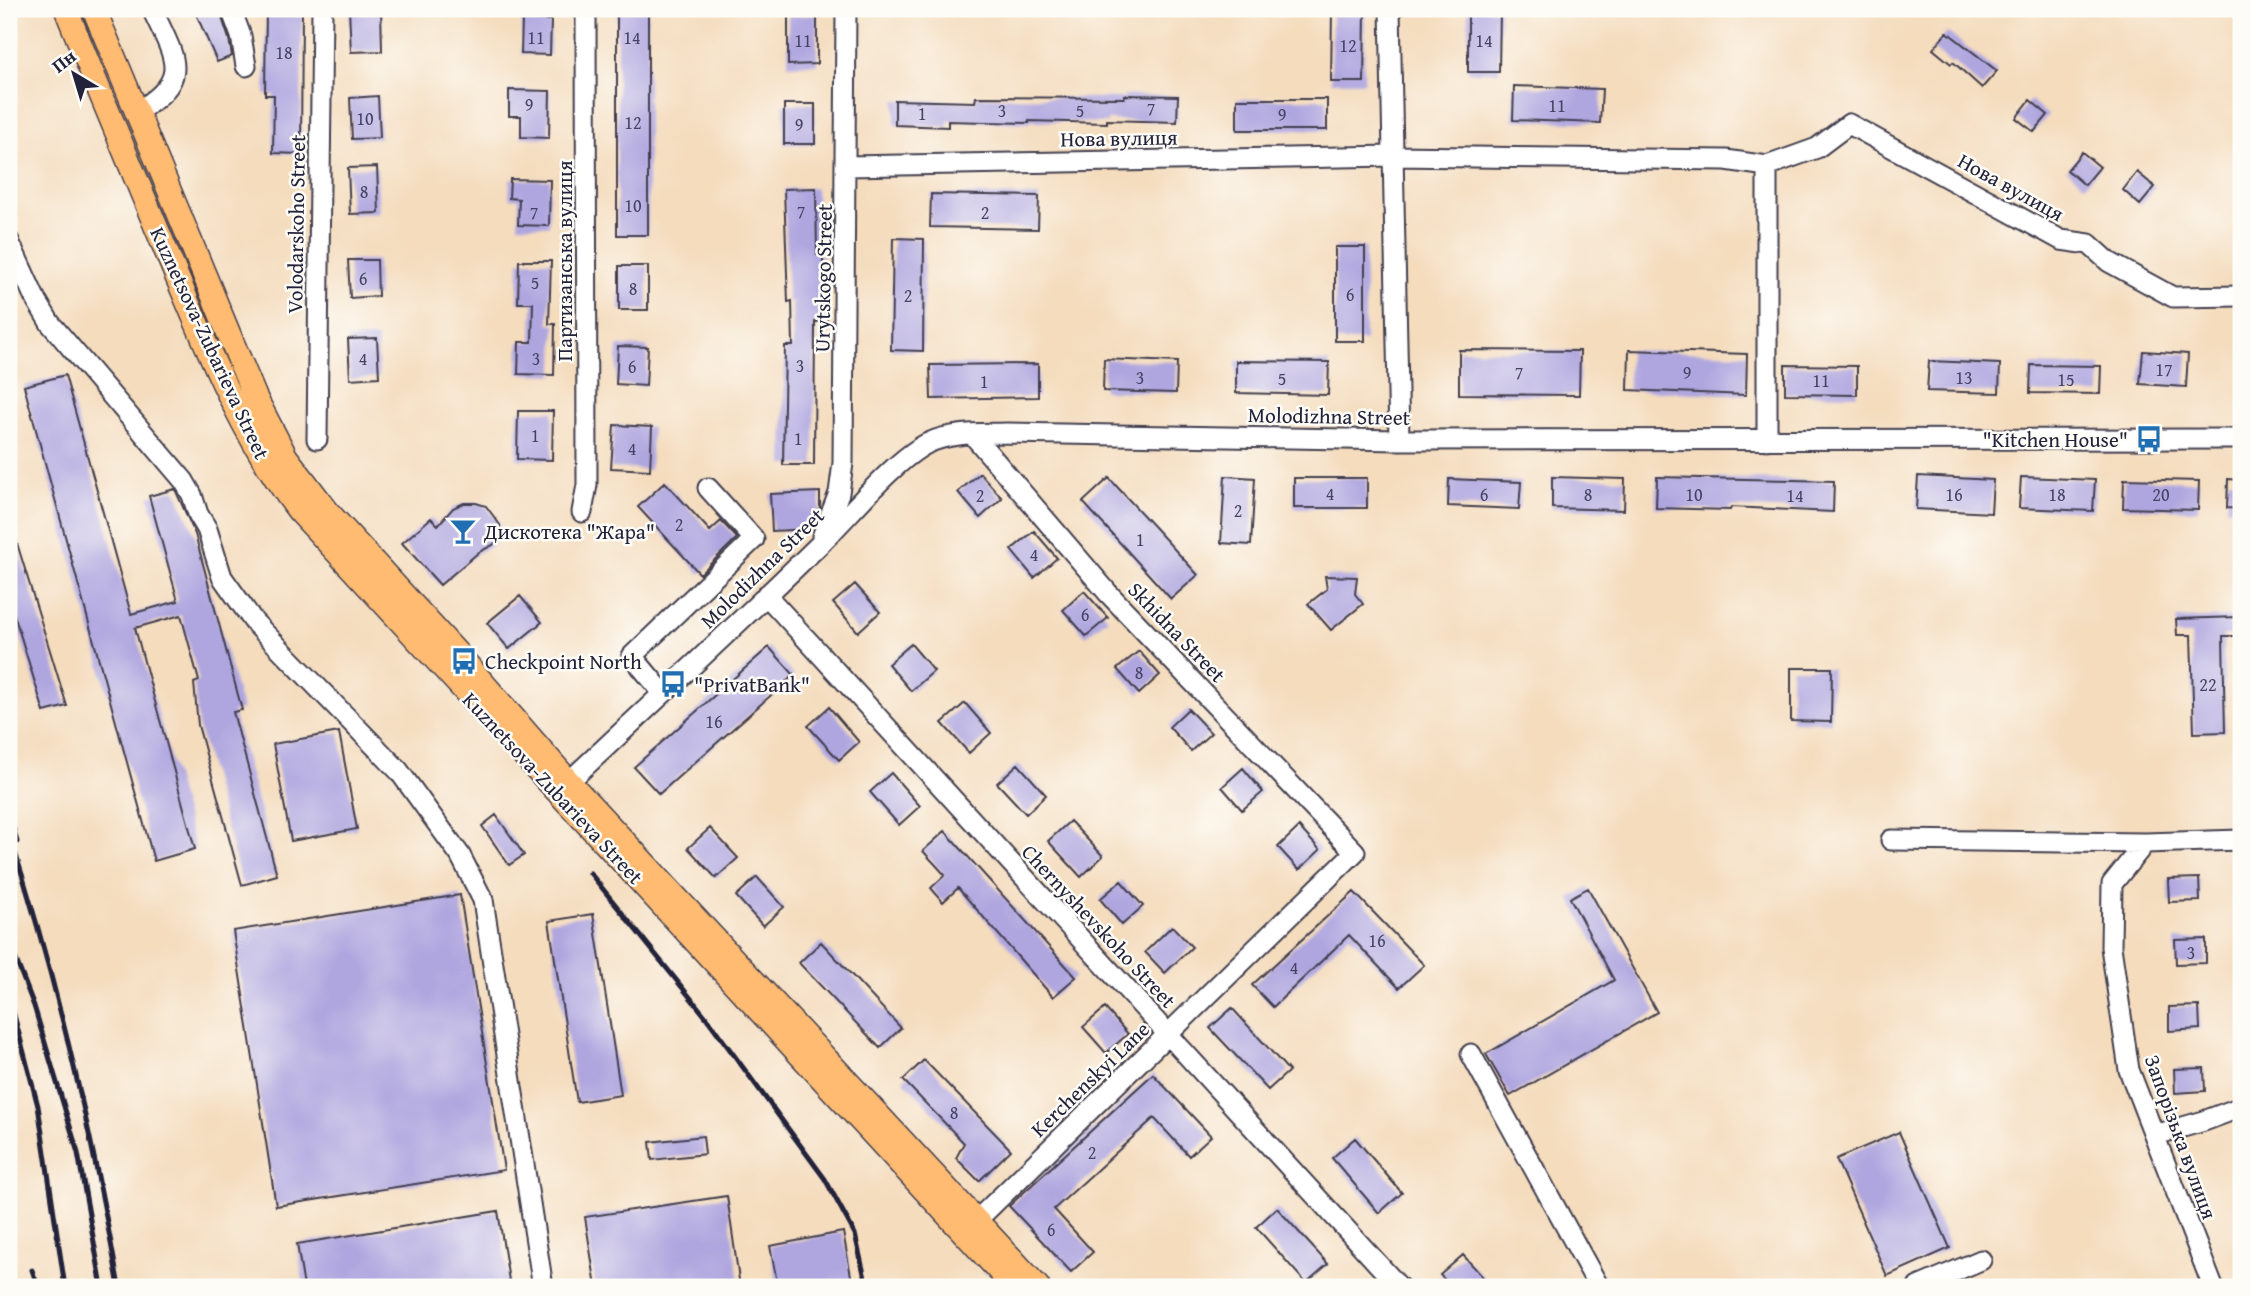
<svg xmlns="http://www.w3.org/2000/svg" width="2250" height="1296" viewBox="0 0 2250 1296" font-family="'Gentium Book Plus',serif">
	<rect width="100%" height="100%" fill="#fdfcf7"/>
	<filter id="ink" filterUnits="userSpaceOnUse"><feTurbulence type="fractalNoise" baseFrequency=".0143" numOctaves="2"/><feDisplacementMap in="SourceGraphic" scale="14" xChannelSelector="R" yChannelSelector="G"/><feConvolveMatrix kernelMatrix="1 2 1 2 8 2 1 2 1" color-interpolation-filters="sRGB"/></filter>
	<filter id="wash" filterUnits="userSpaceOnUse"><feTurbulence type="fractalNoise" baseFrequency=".00686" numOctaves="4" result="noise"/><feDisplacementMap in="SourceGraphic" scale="28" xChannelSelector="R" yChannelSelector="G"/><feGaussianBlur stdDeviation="1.57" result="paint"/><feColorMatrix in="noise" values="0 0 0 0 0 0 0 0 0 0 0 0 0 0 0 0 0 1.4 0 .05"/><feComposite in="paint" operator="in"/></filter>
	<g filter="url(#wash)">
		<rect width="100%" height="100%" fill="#f4dcbd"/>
		<g id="blocks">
			<!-- building -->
			<path fill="#afa6df" d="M194,9H219L229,39L232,56L217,62Z
				M266,9H302L301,154L273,153L274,95H265Z
				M349,9H381L382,51L351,52Z
				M617,9H648V235H617Z
				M1332,9H1365L1364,82H1331Z
				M1468,9H1500L1499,72H1468Z
				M817,15V64L788,65V16Z
				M522,19L551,20L550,55L521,54Z
				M1947,32L1997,71L1982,88L1953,62L1951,64L1933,49Z
				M1514,86L1602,89L1600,123L1513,120Z
				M509,90L550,91L549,138L521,137V116H509Z
				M1124,95L1178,96L1177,122L1107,120V123L1029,121V123L948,121V127L895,125V100L975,102L976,97L1124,98Z
				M378,96L380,138L352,139L350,98Z
				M1237,99H1327V130H1237Z
				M2030,100L2048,115L2034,132L2016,118Z
				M784,104H815V144H784Z
				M2082,152L2100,167L2085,185L2067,170Z
				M377,167L379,213L350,214L348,168Z
				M2137,172L2155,187L2140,205L2123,190Z
				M510,179L550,180L549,226L518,225L519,199L509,198Z
				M816,188L817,255H823V290H827V322H815L814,465H783L785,346H793L792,301L788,302L784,189Z
				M931,194L1039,196L1038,229L930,227Z
				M893,238L924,239L923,351L891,350Z
				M1335,247H1365V341H1335Z
				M348,260H377L378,296L350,298Z
				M519,261H551L549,324H555L554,375L518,374L519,342H532L533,303H518Z
				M619,266H648V310H619Z
				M377,338L379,377L350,379L348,339Z
				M618,346L648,347L646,386L616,384Z
				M1459,350L1580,351L1579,395L1459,394Z
				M1629,350L1747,354L1746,395L1628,390Z
				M2143,351L2188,354L2186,387L2140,384Z
				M1104,359L1177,362L1176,393L1103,391Z
				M1236,361L1329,362L1328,395L1236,393Z
				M1929,361L2000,364L1999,393L1927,391Z
				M1038,364V397L931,399L930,365Z
				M1785,365L1857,366V395L1785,394Z
				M2031,365L2101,366L2100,394L2030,393Z
				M65,375L131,614L178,601L149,496L175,489L195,534L242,710L233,712L277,875L242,885L198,725L194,683L199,681L181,615L135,628L195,849L154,861L24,386Z
				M518,411H553L552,460L517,459Z
				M614,425L652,427L650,470L611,468Z
				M980,473L1002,498L980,518L958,492Z
				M1225,476L1255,478L1251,545L1221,543Z
				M1918,476L1993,480L1991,513L1916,509Z
				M1552,477L1625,479L1624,510L1552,508Z
				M1657,477L1834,481L1833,512L1731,507L1730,510L1656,508Z
				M2021,477L2095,480L2093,511L2019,508Z
				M1109,478L1198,575L1171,599L1083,502Z
				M1294,478H1367V508H1294Z
				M1449,479L1521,482L1519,509L1448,506Z
				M2124,479L2199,481L2198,510L2123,508Z
				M2228,479L2241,480V509L2227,508Z
				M665,482L710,531L721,521L737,538L700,574L638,507Z
				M820,492V508L812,529L772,531L770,494Z
				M464,503H476L486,506L500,525V537L493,545L479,552L440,585L402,543L431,518L438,525L453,508Z
				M12,527L67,706L44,712L9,598V528Z
				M1034,531L1057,558L1034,578L1011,550Z
				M1325,576L1357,577L1355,594L1363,604L1331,630L1308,604L1327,589Z
				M855,584L880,612L858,632L833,603Z
				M1084,591L1108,618L1086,636L1063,610Z
				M520,596L542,622L509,649L487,623Z
				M2239,617V636H2223L2225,732L2194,733L2191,635H2177L2176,619Z
				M911,644L934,671L911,691L888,664Z
				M769,647L794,675L659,794L634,767Z
				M1139,651L1160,675L1139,694L1117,669Z
				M1791,668H1832L1831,722L1791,721Z
				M965,703L991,733L969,753L942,723Z
				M829,707L859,742L839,760L808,726Z
				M1188,709L1211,733L1191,751L1169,727Z
				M339,732L357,829L291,841L273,744Z
				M1018,764L1046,795L1026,814L997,783Z
				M1243,768L1263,792L1242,810L1222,787Z
				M891,773L920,806L899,825L870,792Z
				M496,815L524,855L509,865L482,826Z
				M1070,821L1103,856L1081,877L1048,841Z
				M1299,827L1320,850L1299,870L1278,847Z
				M710,828L738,858L716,878L688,848Z
				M945,831L1076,977L1053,997L958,888L943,902L931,888L945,875L923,851Z
				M757,877L784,907L763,926L736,896Z
				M2199,878L2200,901L2169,902L2168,879Z
				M1121,881L1143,906L1122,925L1100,899Z
				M1588,888L1657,1012L1510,1096L1486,1054L1614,980L1570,898Z
				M1354,892L1424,965L1399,988L1349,935L1273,1007L1252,985Z
				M460,895L504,1170L276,1206L233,931Z
				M593,914L621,1095L577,1102L549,921Z
				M1172,926L1192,947L1165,973L1145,952Z
				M2206,939V963L2176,964L2175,940Z
				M821,942L901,1028L880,1048L799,963Z
				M2199,1006L2200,1029L2169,1031V1007Z
				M1105,1008L1128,1034L1106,1053L1083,1027Z
				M1232,1008L1289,1071L1268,1090L1210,1028Z
				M924,1060L1011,1150L979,1181L956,1158L964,1143L903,1080Z
				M2204,1068L2205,1091L2175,1093L2174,1069Z
				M1153,1074L1211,1136L1189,1156L1154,1118L1054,1209L1093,1252L1071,1272L1009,1206Z
				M1899,1132L1950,1248L1887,1276L1836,1159Z
				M703,1136L705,1154L652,1160L650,1142Z
				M1355,1138L1402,1193L1379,1213L1332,1158Z
				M727,1196L740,1287H596L585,1217Z
				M1277,1208L1328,1264L1306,1283L1256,1227Z
				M498,1211L510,1287H304L297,1244Z
				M843,1232L853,1287H778L770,1246Z
				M1463,1255L1492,1287H1452L1440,1275Z"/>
		</g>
	</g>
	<g filter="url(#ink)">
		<use href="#blocks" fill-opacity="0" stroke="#423e4e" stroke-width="2"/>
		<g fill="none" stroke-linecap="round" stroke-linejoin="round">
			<defs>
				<path id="minor" d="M231,9L241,36L246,66
					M1390,9L1399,440
					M136,112C193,79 175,59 152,9
					M846,166L1393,156L1726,160L1767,166V440
					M1767,166L1817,148L1849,124L2061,240L2089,244L2109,262L2173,297L2241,296
					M9,241L34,296L50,323L184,481L192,495L198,514L207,529L222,577L254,622L399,771L460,855L483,900L543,1287
					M973,435L1108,593L1355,852L976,1221
					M317,439L322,9
					M582,512L587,485L586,9
					M822,537L839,493L843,463L846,9
					M766,595L1399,1287
					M663,693L632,656L754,539L708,488
					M558,792C645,710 734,628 820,544C850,515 893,461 928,443C951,432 981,434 1006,433L1399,440L2241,439
					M1891,840L2145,843L2241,840
					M2145,843L2112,884L2111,947L2129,1070L2213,1287
					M1471,1054L1599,1287
					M2155,1135L2204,1121L2241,1107
					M1918,1287L1981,1260"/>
				<path id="major" d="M66,9C101,96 138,183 174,270C210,354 243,438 299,511L1014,1287
					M94,9L255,397L286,457L328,512L464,661L569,782L1038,1287"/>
			</defs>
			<!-- minor casing -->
			<use href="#minor" stroke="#423e4e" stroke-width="23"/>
			<!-- major casing -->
			<use href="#major" stroke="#423e4e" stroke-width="26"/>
			<!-- minor -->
			<use href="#minor" stroke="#fff" stroke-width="19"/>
			<!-- major -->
			<use href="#major" stroke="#febb71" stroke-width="23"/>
			<!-- rail -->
			<path stroke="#22223b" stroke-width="5" d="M9,812L17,842
				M9,833C57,981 92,1134 119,1287
				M590,873L706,1017L825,1179L855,1234L867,1287
				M9,942L34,1006L78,1153L102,1287
				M9,996L38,1106L65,1287
				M32,1270L38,1287"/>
		</g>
	</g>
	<!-- icons -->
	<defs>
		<symbol id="bus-bare" viewBox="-9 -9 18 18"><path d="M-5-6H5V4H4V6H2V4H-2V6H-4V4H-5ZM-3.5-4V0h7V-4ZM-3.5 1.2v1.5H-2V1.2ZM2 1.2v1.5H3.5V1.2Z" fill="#1f6fb2" stroke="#fdfcf7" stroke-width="2.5" paint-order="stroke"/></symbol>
		<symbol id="bar-bare" viewBox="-9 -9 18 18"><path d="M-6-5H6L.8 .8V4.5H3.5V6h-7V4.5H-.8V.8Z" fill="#1f6fb2" stroke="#fdfcf7" stroke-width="2.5" paint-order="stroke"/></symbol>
	</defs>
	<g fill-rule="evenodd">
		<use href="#bus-bare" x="2130" y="420" width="38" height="38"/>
		<use href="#bar-bare" x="444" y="512" width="38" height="38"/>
		<use href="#bus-bare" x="445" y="642" width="38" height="38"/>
		<use href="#bus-bare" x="654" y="665" width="38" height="38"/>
	</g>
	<g text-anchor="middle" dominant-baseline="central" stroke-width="5" stroke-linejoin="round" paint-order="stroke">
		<!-- number labels -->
		<g font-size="18" fill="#454364">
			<text x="536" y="37">11</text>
			<text x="632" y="37">14</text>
			<text x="803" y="40">11</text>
			<text x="1484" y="40">14</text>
			<text x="1348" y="45">12</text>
			<text x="284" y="52">18</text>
			<text x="529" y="104">9</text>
			<text x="1557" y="105">11</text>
			<text x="1151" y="108">7</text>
			<text x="1002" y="110">3</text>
			<text x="1080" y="110">5</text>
			<text x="922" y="113">1</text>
			<text x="1282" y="114">9</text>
			<text x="365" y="118">10</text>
			<text x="633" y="122">12</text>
			<text x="799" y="124">9</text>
			<text x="364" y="191">8</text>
			<text x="633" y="205">10</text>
			<text x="801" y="211">7</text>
			<text x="534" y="212">7</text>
			<text x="985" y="212">2</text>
			<text x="363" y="278">6</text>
			<text x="535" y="282">5</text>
			<text x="633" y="288">8</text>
			<text x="1350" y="294">6</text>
			<text x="908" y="295">2</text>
			<text x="363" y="358">4</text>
			<text x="536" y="358">3</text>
			<text x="800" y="365">3</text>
			<text x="632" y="366">6</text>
			<text x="2164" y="369">17</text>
			<text x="1519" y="372">7</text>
			<text x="1687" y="372">9</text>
			<text x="1140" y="377">3</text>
			<text x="1964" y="377">13</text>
			<text x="1282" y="378">5</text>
			<text x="2066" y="379">15</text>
			<text x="1821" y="380">11</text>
			<text x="984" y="381">1</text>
			<text x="535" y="435">1</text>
			<text x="798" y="438">1</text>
			<text x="632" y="448">4</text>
			<text x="1330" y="493">4</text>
			<text x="1484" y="494">6</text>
			<text x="1588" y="494">8</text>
			<text x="1694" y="494">10</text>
			<text x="1954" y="494">16</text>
			<text x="2057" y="494">18</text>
			<text x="2161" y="494">20</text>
			<text x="980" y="495">2</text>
			<text x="1795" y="495">14</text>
			<text x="1238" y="510">2</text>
			<text x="679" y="524">2</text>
			<text x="1140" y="539">1</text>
			<text x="1034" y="554">4</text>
			<text x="1085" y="614">6</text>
			<text x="1139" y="672">8</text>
			<text x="2208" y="684">22</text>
			<text x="714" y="721">16</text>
			<text x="1377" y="940">16</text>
			<text x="2191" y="952">3</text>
			<text x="1294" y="967">4</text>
			<text x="954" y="1112">8</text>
			<text x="1092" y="1152">2</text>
			<text x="1051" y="1229">6</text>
		</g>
		<!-- street labels -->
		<g font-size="21" fill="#22223b" stroke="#fdfcf7">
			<text transform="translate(1119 138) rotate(-1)">Нова вулиця</text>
			<text transform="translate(2011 187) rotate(29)">Нова вулиця</text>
			<text transform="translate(296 224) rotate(-89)">Volodarskoho Street</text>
			<text transform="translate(564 261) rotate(-90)">Партизанська вулиця</text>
			<text transform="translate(823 278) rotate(-89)">Urytskogo Street</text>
			<text transform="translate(210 343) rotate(65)">Kuznetsova-Zubarieva Street</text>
			<text transform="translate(1329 416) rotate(1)">Molodizhna Street</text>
			<text transform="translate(762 568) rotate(-44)">Molodizhna Street</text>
			<text transform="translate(1177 632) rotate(46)">Skhidna Street</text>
			<text transform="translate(553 788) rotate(47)">Kuznetsova-Zubarieva Street</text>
			<text transform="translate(1099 926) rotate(47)">Chernyshevskoho Street</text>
			<text transform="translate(1090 1079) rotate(-44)">Kerchenskyi Lane</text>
			<text transform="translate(2181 1137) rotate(70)">Запорізька вулиця</text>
		</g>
		<!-- poi labels -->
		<g font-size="21" fill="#22223b" stroke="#fdfcf7" text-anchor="start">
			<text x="2128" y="439" text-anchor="end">"Kitchen House"</text>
			<text x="484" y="531">Дискотека "Жара"</text>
			<text x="485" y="661">Checkpoint North</text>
			<text x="694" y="684">"PrivatBank"</text>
		</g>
	</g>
	<!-- margin -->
	<rect width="2250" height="1296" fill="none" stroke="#fdfcf7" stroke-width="35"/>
	<!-- north arrow -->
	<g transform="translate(74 74) rotate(322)" stroke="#fdfcf7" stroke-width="5" paint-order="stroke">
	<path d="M0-5L12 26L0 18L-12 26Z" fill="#22223b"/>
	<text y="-10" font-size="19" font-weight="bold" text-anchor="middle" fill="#22223b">Пн</text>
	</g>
</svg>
